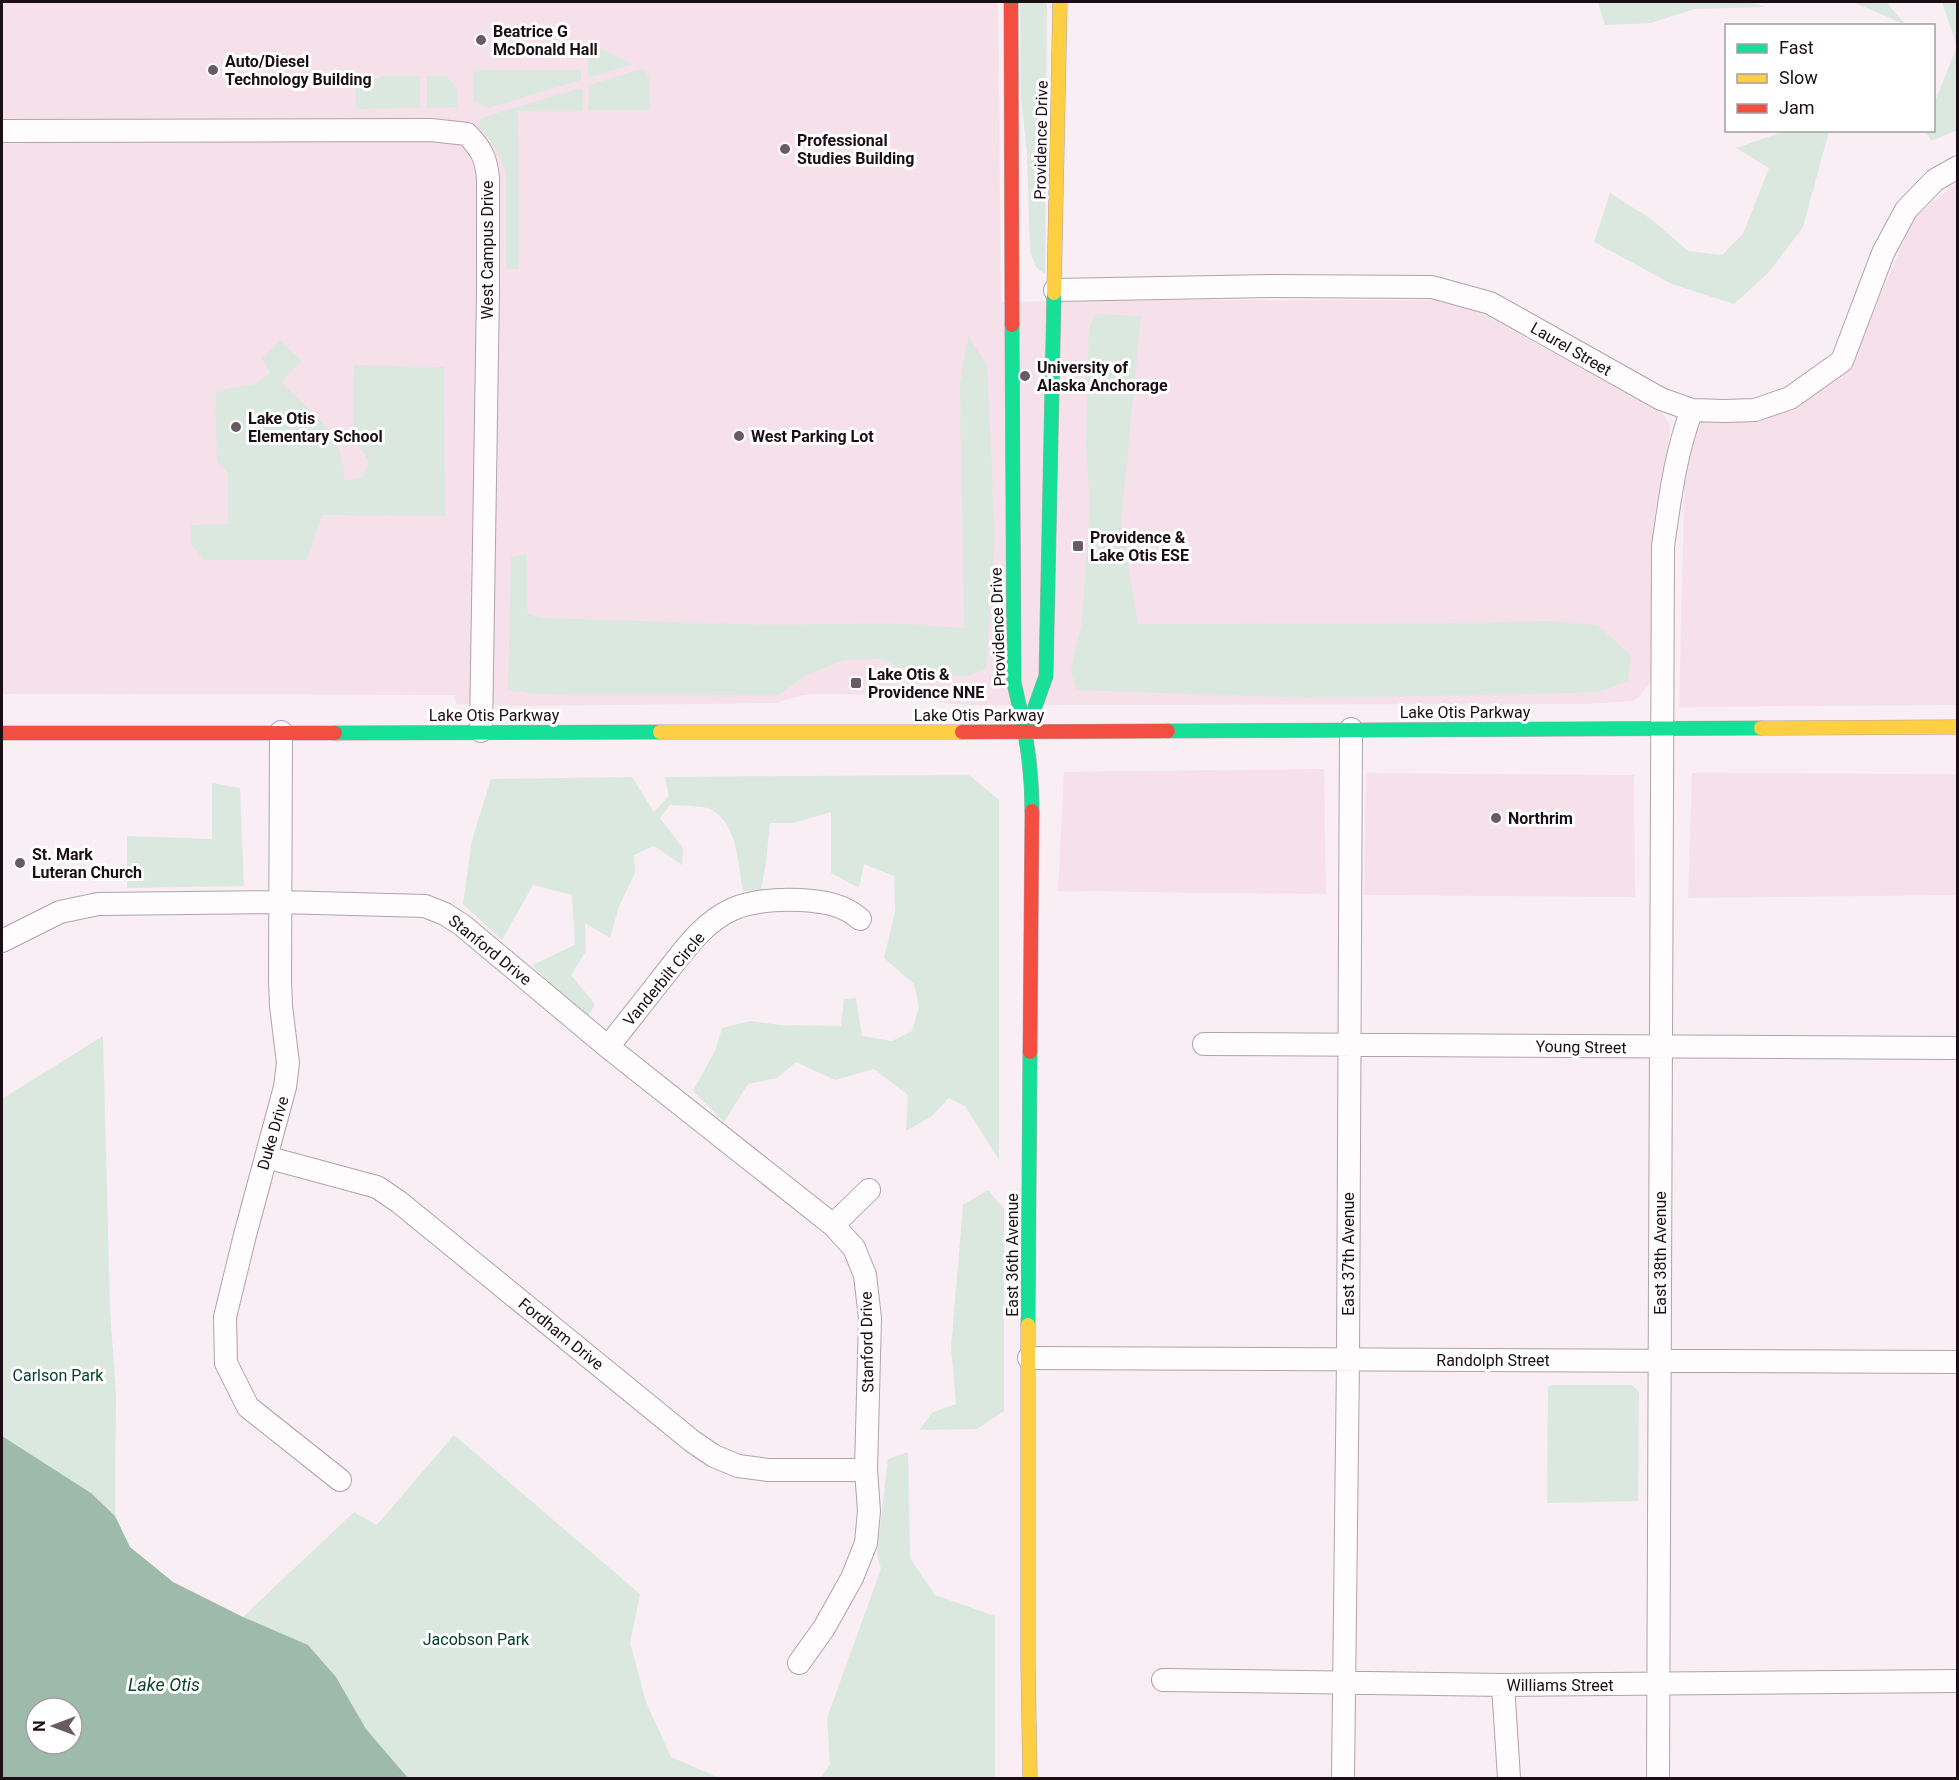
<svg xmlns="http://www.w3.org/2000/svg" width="1959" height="1780" viewBox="0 0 1959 1780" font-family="Roboto,sans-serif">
	<rect width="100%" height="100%" fill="#f8eef3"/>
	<!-- built -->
	<path fill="#f6e1ea" d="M2,2H998L1001,302L1177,300H1439L1472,308L1663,414L1670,425V432L1655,513L1653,536L1655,653L1650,682L1638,698L1631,701L1589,704L962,705L891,695L823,694L804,695L775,703L524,706L456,704L455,695L2,694Z
		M1957,182V705L1679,707L1685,459L1702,420L1773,414L1864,333L1914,218Z
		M1324,769L1326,894L1058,891L1064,772Z
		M1366,773L1634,775L1635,897L1364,895Z
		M1692,773L1957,774V895L1688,898Z"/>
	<!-- green -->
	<path fill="#dae8e0" d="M1020,2H1047L1045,274L1036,267L1030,251L1027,153L1021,98Z
		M1598,2H1751L1765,7L1694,9L1651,23L1605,25Z
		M1853,2H1886L1906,25Z
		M1942,2H1957V130L1931,141L1925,131L1934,130V104L1957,46Z
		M588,46H596L632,64L591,77L588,75Z
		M641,69L645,70L649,77L650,110H588L589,85Z
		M473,70H581V80L488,108L473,100Z
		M382,76H420V108L355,109L356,84C364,78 373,82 382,76Z
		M427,76H446L457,88V107L427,108Z
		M580,88L583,90V110L518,111L519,269H506V178C503,157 494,144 479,128L480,120L484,117Z
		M1781,131H1829L1803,227L1769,272L1734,304L1672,284L1594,242L1610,193L1651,219L1688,251L1722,255L1743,234L1769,168L1736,148L1780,133Z
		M1095,314L1141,316L1121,522L1138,624L1444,623L1553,621L1597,625L1631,655L1628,681L1597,692L1573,693L1307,698L1076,690L1071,669L1082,621L1090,501L1086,447L1089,329Z
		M968,335L987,365L995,540L986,669L968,676H919L881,659L845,660L808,674L779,695L535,694L508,690L511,557L527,554V614L544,618L772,625L887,623L964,628L960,382Z
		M280,341L302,361L281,382C302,403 330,424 340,452C343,461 343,472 345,481L363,477L369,461L353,438L354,365L444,367L445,516L322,515L307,560H205L191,545V525L228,524V473L217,461L215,391L255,384L270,373L262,359Z
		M969,775L999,800V1160L965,1106L949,1098L932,1116L906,1131L908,1095L874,1069L835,1080L796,1062L777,1078L748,1084L724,1122L693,1091L716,1049L722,1028L750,1021L780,1025L841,1026L844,999L856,998L862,1036L892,1041L912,1031L919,1007L914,984L884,958L895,912L894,876L864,864L859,888L831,873V812L793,823H770L766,863L761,890L743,891C738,865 738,825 712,810C705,805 680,806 670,805L660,818L683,848L682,865L654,846L634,855L635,873L619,906L610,938L585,923L586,951L571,975L595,1004L587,1019L532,965L575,945L572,895L533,885L502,940L463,904L472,840L491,779L632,777L654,812L669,796L665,777Z
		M212,783L240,788L244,886L127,888V836L212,839Z
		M103,1036L110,1310L116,1394L115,1516L91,1493L2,1436V1099Z
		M988,1190L1004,1209V1411L977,1429L919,1430L933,1412L956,1404L951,1348L963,1205Z
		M1552,1385H1632L1639,1392L1638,1501L1547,1503L1548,1387Z
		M454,1435L640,1594L630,1643L646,1702L671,1757L720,1778H408L366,1729L336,1677L243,1617L354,1512L377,1525Z
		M908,1452L910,1558L935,1595L995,1616V1778H820L830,1765L827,1718L881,1569L877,1554L888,1459Z"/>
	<!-- water -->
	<path fill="#9ebaab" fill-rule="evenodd" d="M2,1436L91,1493L115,1516L130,1547L173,1582L243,1617L308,1645L336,1677L366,1729L408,1778H2ZM36,1708H72V1744H36Z"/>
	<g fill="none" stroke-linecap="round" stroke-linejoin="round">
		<defs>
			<path id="street" d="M2,131L431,130L467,134C481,149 486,157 488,178V291L481,731
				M1055,290L1270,286L1432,287L1490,303L1661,399L1692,410L1725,411L1755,410L1790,398L1842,361L1883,253L1906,210L1935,180L1958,167
				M281,732L280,981L281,1006L288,1063L285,1087L245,1235L225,1317L226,1363L248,1407L340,1480
				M2,941L60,912L98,904L281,902L425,906L445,914L462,925L608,1047L833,1225L854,1248L865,1275L870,1318L866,1470L869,1511L866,1543L852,1578L824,1628L799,1663
				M1204,1044L1958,1048
				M608,1047C625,1025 642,1004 659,982C680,956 701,923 733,909C754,900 778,899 800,900C822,901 843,904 860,919
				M266,1157L377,1187L399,1202L692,1441L714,1456L738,1466L768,1470H866
				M833,1225L869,1190
				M1029,1358L1958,1362
				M1163,1680L1503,1685L1958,1681
				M1503,1685L1509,1778
				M1343,1778L1348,1360L1351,729
				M1658,1778L1663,546C1670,499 1675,454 1692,410"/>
			<path id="fast" d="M1012,325L1014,683C1025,729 1032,764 1032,811
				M1168,731L1761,728
				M1026,732L1046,676L1054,293
				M335,733L660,732
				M1028,1325L1030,1052"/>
			<path id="slow" d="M1054,293L1060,2
				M1761,728L1958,727
				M660,732H962
				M1028,1325V1664L1030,1778"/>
			<path id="jam" d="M1011,2L1012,325
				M962,732L1168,731
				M2,733H335
				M1030,1052L1032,811"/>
		</defs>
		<!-- street casing -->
		<use href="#street" stroke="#afa4a9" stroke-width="24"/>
		<!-- fast casing -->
		<use href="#fast" stroke="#afa4a9" stroke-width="15"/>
		<!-- slow casing -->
		<use href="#slow" stroke="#afa4a9" stroke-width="15"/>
		<!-- jam casing -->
		<use href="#jam" stroke="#afa4a9" stroke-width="15"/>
		<!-- street -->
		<use href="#street" stroke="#fefcfd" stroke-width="22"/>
		<!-- fast -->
		<use href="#fast" stroke="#16e098" stroke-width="14"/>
		<!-- slow -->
		<use href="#slow" stroke="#ffcf43" stroke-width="14"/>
		<!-- jam -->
		<use href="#jam" stroke="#f24e42" stroke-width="14"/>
	</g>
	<!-- markers -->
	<g fill="#685c62" stroke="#fff" stroke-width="2">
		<circle cx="481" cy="40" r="6"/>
		<circle cx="213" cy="70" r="6"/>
		<circle cx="785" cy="149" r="6"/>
		<circle cx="1025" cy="376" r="6"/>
		<circle cx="236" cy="427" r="6"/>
		<circle cx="739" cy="436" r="6"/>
		<rect x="1072" y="540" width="12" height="12" rx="3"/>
		<rect x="850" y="677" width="12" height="12" rx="3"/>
		<circle cx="1496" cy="818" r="6"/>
		<circle cx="20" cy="863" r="6"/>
	</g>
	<g text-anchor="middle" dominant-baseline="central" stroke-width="6" stroke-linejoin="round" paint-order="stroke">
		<!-- poi labels -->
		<g font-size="16" font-weight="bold" fill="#1b0e14" stroke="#fff" text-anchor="start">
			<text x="493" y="31">Beatrice G<tspan x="493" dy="18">McDonald Hall</tspan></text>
			<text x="225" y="61">Auto/Diesel<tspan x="225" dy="18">Technology Building</tspan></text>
			<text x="797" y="140">Professional<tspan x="797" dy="18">Studies Building</tspan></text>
			<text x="1037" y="367">University of<tspan x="1037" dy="18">Alaska Anchorage</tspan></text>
			<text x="248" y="418">Lake Otis<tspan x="248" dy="18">Elementary School</tspan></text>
			<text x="751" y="436">West Parking Lot</text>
			<text x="1090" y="537">Providence &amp;<tspan x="1090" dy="18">Lake Otis ESE</tspan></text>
			<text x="868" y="674">Lake Otis &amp;<tspan x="868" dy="18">Providence NNE</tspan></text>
			<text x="1508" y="818">Northrim</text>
			<text x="32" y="854">St. Mark<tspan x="32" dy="18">Luteran Church</tspan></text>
		</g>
		<!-- street labels -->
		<g font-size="16" fill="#1b0e14" stroke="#fff">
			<text transform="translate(1041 140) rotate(-89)">Providence Drive</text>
			<text transform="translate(487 250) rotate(-90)">West Campus Drive</text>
			<text transform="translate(1571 349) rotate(30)">Laurel Street</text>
			<text transform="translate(998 627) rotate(-92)">Providence Drive</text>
			<text x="1465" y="712">Lake Otis Parkway</text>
			<text x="494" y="715">Lake Otis Parkway</text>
			<text x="979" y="715">Lake Otis Parkway</text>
			<text transform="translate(490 950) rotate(39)">Stanford Drive</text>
			<text transform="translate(664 979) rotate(-50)">Vanderbilt Circle</text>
			<text transform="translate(1581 1047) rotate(1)">Young Street</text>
			<text transform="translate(273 1133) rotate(-74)">Duke Drive</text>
			<text transform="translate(1660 1253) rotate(-90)">East 38th Avenue</text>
			<text transform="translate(1348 1254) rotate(-90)">East 37th Avenue</text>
			<text transform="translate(1012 1255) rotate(-90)">East 36th Avenue</text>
			<text transform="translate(561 1334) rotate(39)">Fordham Drive</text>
			<text transform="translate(867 1342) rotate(-91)">Stanford Drive</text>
			<text x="1493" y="1360">Randolph Street</text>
			<text x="1560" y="1685">Williams Street</text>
		</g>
		<!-- park labels -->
		<g font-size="16" fill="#04412a" stroke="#fff">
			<text x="58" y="1375">Carlson Park</text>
			<text x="476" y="1639">Jacobson Park</text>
		</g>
		<!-- water labels -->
		<g font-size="18" font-style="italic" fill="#0d472f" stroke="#fff">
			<text x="164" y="1684">Lake Otis</text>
		</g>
	</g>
	<!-- border -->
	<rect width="1959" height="1780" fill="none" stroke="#1b0e14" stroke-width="6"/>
	<!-- legend -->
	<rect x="1725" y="24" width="210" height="108" fill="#ffffff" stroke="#a49fa1" stroke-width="1.5"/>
	<rect x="1737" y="44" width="30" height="9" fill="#16e098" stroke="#a49fa1" stroke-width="1.5"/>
	<text x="1779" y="54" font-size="18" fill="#1b0e14">Fast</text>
	<rect x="1737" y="74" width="30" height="9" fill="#ffcf43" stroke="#a49fa1" stroke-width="1.5"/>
	<text x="1779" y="84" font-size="18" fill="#1b0e14">Slow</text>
	<rect x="1737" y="104" width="30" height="9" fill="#f24e42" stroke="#a49fa1" stroke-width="1.5"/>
	<text x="1779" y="114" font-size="18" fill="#1b0e14">Jam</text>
	<!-- north arrow -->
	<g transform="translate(54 1726) rotate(270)"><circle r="28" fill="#ffffff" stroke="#a49fa1" stroke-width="1.5"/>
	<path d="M0-4.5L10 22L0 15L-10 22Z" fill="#685c62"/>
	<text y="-9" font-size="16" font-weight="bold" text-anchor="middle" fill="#1b0e14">N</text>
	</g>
</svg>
